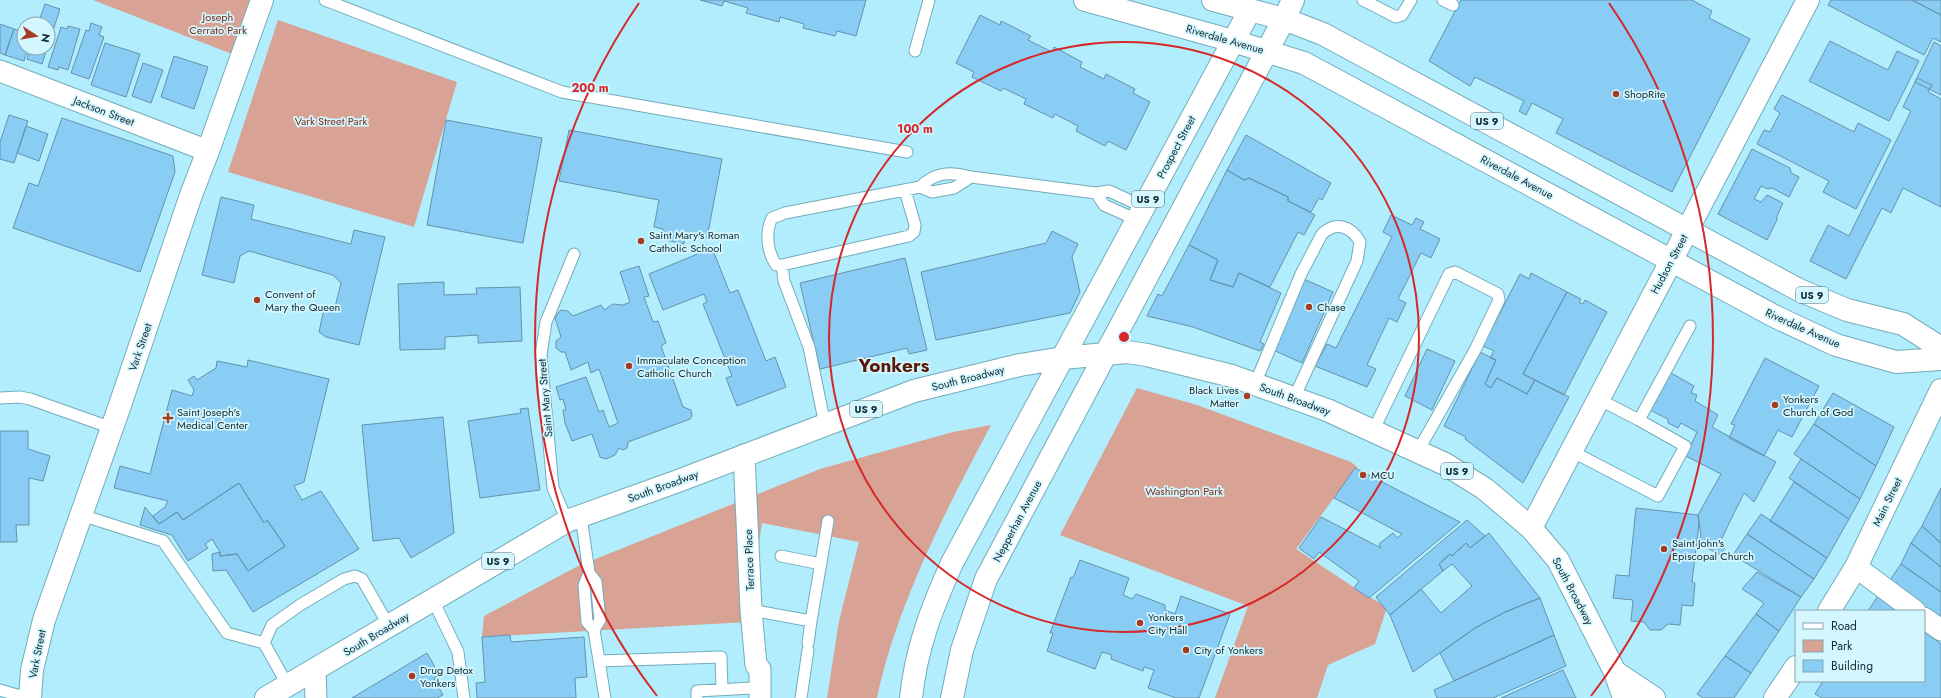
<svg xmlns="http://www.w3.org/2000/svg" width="1941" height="698" viewBox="0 0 1941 698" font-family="Jost,sans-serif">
	<rect width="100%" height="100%" fill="#b1edfc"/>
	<!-- green -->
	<path fill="#d8a395" d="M93,0H251L232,54Z
		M278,20L457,82L414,227L228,172Z
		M1137,388L1197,405L1351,462L1357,467L1296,549L1364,594L1387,607L1375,644L1328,665L1317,698H1215L1248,606L1060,535Z
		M991,425C946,510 897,604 877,698H827L839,621L859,542L762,523L747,622L482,637L484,616L578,566L820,469L953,432Z"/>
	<!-- building -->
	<path fill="#89ccf4" stroke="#6592ad" d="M700,0H866L856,36L837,31L835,36L803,28L804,24L780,17L779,22L746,13L748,8L724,1L722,6Z
		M1461,0H1692L1712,11L1709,18L1750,39L1672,192L1556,133L1563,119L1532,103L1526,115L1519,111L1524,101L1475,77L1470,86L1429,61Z
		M1831,0H1912L1941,15V42L1933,38L1924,55L1828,5Z
		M1912,0H1941V15Z
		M45,4L60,9L48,46V24H38Z
		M980,15L1000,25L1001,21L1031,36L1028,40L1052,52L1054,47L1082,62L1080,67L1104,79L1106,74L1135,89L1133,93L1150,102L1126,150L1108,141L1105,146L1076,131L1078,126L1055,114L1053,118L1024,104L1026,99L1003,88L1001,91L972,77L974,72L956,63Z
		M91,23L102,27L99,35L104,37L89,79L71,73L86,30L89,31Z
		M0,24L14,29L5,55L0,53Z
		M68,26L80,29L68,70L59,67L58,70L48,67L61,27L67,29Z
		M14,29L24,32V48H28L24,61L5,55Z
		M1830,41L1888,70L1897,51L1919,61L1889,121L1809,81Z
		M1934,42L1941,46V95L1915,82Z
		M105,43L140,54L126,97L91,85Z
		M30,48H47L42,64L27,59Z
		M174,56L208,67L194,109L161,97Z
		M143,63L163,70L151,103L132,96Z
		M1917,78L1932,85L1928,92L1941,99V207L1903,188L1891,213L1882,208L1846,279L1810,261L1828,225L1849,236L1911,111L1903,107Z
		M1782,95L1854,132L1858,123L1891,140L1856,209L1823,192L1829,181L1757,144L1764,130L1770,132L1780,113L1774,109Z
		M9,115L28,121L14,163L0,159V142Z
		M62,118L173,156L175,172L140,272L13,228L29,183L38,186Z
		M446,120L542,138L523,243L427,225Z
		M26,126L48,134L39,161L17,153Z
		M569,130L722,159L707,238L685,234L684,244L661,239L663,229L654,227L659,200L559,181Z
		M1246,135L1331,183L1322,200L1319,198L1311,212L1288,201V197L1249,178L1244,180L1227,170Z
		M1752,149L1790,168L1791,173L1799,177L1789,197L1772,188L1768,189L1761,186L1754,199L1761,202L1767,195L1783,203L1777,216V220L1767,240L1718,214Z
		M1227,170L1244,180L1249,178L1288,197V201L1315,215L1304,235L1298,232L1270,287L1239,273L1233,287L1210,280L1218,260L1189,245Z
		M221,197L254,205L251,219L351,244L354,230L385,237L359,345L326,337L319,332L324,309L334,311L341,283L333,275L249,251L240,256L234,283L202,275Z
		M1391,215L1412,225L1416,218L1424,222L1420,229L1440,239L1431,258L1421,253L1398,299L1406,303L1397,322L1389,318L1367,365L1376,369L1367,387L1315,366L1327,344L1336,348L1392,237L1383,232Z
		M1052,231L1078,244L1072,257L1080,292L1070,313L936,340L921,272L1046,243Z
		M1189,245L1218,260L1210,280L1233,287L1239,273L1281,293L1260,342L1264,344L1260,351L1193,327L1147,316L1158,294L1162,296Z
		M712,248L730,293L738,290L766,361L775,357L786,387L737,406L726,378L732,376L703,304L707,302L704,294L663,310L649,274Z
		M905,258L927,350L909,354L907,348L820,369L800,283Z
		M639,266L649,296L644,297L653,322L658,321L666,343L661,346L683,407L691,410L692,416L690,419L628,442L627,448L623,450L619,448L615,455L606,459L600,457L592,434L572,441L565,423L563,410H566L563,399L560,400L556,387L586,377L599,412L603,410L609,427L618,423L599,369L591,373L588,362L571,370L565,352H561L556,348V341L561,337L555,318L558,313L561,310L568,311L573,316L601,305L604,310L613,304L623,305L630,302L620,272Z
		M1531,273L1567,292L1523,374L1535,380L1527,394L1497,378L1491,388L1485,384L1496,360L1490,358L1494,351L1483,346L1520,274L1529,279Z
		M1304,279L1333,292L1302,363L1271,349Z
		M444,282V295L477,294L476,288L520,287L522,341L478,343V335L445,337V349L400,350L398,284Z
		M1567,292L1581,299L1579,302L1583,304L1585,300L1607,312L1564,395L1523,374Z
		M1427,349L1455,361L1432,410L1405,396Z
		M1480,352L1496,360L1485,384L1491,388L1497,378L1527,394L1535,380L1569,397L1523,483L1465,439L1466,437L1444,426Z
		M1765,358L1819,386L1792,437L1778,430L1764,456L1729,438L1735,425L1731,424Z
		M248,360L329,379L304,482L294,486L302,500L321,491L359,549L253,612L226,570L213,571L212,554L220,552V556L237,554L248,571L285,546L267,520L264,523L239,483L183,520L177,512L159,524L153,516L165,507L168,501L114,488L120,466L150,474L172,390L192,396L194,390L188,380L194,376L197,380L216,368L217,361L247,367Z
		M1671,373L1694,386L1691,393L1697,395L1695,401L1718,415L1712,427L1776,462L1754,502L1744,493L1719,544L1725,547L1721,555L1701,545L1703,542L1699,540L1701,536L1698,515L1721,474L1686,456L1697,432L1681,423L1678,428L1668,423V419L1650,410Z
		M1833,393L1894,427L1876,466L1814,424Z
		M528,408L540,490L480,498L468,421L521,413L520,409Z
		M443,417L454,533L411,558L399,538L373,541L362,425Z
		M1814,424L1876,466L1860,499L1794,454Z
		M0,431H28V449L50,456L43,481L29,478V525H16L17,542H0Z
		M1801,459L1860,499L1849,519L1789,478Z
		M1355,468L1460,522L1369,598L1354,588L1359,581L1319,552L1314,559L1299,548L1321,517L1381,548L1379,544L1393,533L1397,538L1402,534L1334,498Z
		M1794,482L1849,519L1827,558L1770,521Z
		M239,483L264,523L267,520L285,546L248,571L237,554L220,556V552L212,539L205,544L208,548L188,561L172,535L140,525L145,507L159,524L177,512L183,520Z
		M1941,488V543L1922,526Z
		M1636,508L1698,515L1699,524L1692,582L1695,583L1693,606L1682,605L1680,625L1668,624L1661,630H1650L1644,622L1631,621L1633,600L1613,598L1616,575L1629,576Z
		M1761,514L1827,558L1814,579L1747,534Z
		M1467,520L1485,536L1470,548L1466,543L1452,556L1450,554L1439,564L1443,571L1390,615L1376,597Z
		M1922,526L1941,543V567L1911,543Z
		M1489,533L1540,598L1505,612L1475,628L1413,672L1390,615L1421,589L1441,613L1472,586L1452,564L1443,571L1439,564L1450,554L1452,556L1466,543L1470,548Z
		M1747,534L1814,579L1801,597L1733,555Z
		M1911,543L1941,567V592L1901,564Z
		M1080,560L1129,578L1123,595L1132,599L1136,594L1165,605V610L1175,614L1181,596L1230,614L1199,698H1176L1148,688L1154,670L1144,667L1143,671L1111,659L1112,655L1102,652L1095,669L1047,651L1053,633H1050L1071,577L1073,578Z
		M1901,564L1941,592V621L1888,583Z
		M1757,572L1801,597L1779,631L1756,614L1764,603L1742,589Z
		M1878,596L1897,611H1868Z
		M1540,598L1554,635L1454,681L1440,653L1475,628L1505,612Z
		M1756,614L1779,631L1751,673L1725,656Z
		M1924,631L1941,644V698H1822L1815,694L1823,681H1924Z
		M510,635L511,642L584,637L587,677L575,678L576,698H477L476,683L485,682L482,637Z
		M1554,635L1566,666L1493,698H1437L1434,690Z
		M427,653L439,674L434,679L443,695L437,698H352Z
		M1725,656L1751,673L1734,698H1703L1697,694Z
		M1563,670L1576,698H1501Z"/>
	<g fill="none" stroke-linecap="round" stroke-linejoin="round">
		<defs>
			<path id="service" d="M325,0L562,92L907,152
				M1363,0L1396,17L1402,15L1411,0
				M1443,0L1453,5
				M915,51L929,0
				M920,187C936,171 951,172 971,177L1096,193
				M905,190L915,225L914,232L909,236L782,265H776C767,251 765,233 772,218L785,213L920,187L932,192L954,188L971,177
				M1137,220L1104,205L1096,193L1109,191L1144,207
				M782,265L784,281L809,347L825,425
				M1255,384L1301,274L1322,234C1336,221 1351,226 1360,242L1357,261L1294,398
				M0,398L20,397L30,399L112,428
				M1598,399L1639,420L1690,326
				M1373,431L1449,274L1455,272L1498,294L1499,300L1475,350L1418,451
				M1571,451L1658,496L1685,446L1639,420
				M81,515L163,541L227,633L264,643L288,686
				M581,516L589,573L596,582L600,620L594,630
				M567,521L553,488L541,355L546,322L574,254
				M781,556L821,564
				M589,573L584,585L586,610L587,622L594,630L605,698
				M433,600L458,652L464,698
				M751,610L811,621L828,521
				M264,643L272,625L300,605L344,579L355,576L362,579L389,626
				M808,643L811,621
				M599,661L721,657L722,690
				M0,690L27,698
				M697,698V691L752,688
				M801,698L808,650"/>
			<path id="minor" d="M0,71L208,151
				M744,455L751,610L756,665L760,669V698
				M1856,567L1915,611
				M1924,618L1941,630
				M315,670L316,698"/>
			<path id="tertiary" d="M1284,19L1293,0
				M1531,528L1808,0
				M1829,611L1856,567L1941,390
				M1615,672L1624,698
				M30,698L32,670L44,620L119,408L191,195L208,151L262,0
				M1775,698L1796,667"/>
			<path id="secondary" d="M1085,0L1233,41
				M1213,0L1250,10"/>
			<path id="primary" d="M1233,41L1304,63L1776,317L1836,345L1896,362L1941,359
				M266,698L567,521L678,481L914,391L1020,365L1063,358L1127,352L1147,355L1232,376L1327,410L1445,464L1485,489L1531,528L1558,560L1615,672L1654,698
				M911,698C916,648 932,608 952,563L1250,10L1284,19L1323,34L1799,290L1847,310L1903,324L1941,348
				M952,698L962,650L986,579L1284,19"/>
		</defs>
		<!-- service casing -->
		<use href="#service" stroke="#73acbb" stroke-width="13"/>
		<!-- minor casing -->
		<use href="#minor" stroke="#73acbb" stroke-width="23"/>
		<!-- tertiary casing -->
		<use href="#tertiary" stroke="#73acbb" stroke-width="24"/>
		<!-- secondary casing -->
		<use href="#secondary" stroke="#73acbb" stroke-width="24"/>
		<!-- primary casing -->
		<use href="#primary" stroke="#73acbb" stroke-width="24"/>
		<!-- service -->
		<use href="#service" stroke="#fff" stroke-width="11"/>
		<!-- minor -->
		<use href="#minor" stroke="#fff" stroke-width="21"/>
		<!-- tertiary -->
		<use href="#tertiary" stroke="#fff" stroke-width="22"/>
		<!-- secondary -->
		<use href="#secondary" stroke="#fff" stroke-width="22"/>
		<!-- primary -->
		<use href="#primary" stroke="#fff" stroke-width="22"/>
	</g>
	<!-- distance rings -->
	<g fill="none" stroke="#d62828" stroke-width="2">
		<circle cx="1124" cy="337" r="295"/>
		<path d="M657 696A589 589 0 0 1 639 3M1609 3A589 589 0 0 1 1591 696"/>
	</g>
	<!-- markers -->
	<g fill="#a53c22" stroke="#d3f6ff" stroke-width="1.5">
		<circle cx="1616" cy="94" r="4"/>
		<circle cx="641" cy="241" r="4"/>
		<circle cx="257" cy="300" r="4"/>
		<circle cx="1309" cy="307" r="4"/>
		<circle cx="629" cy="366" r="4"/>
		<circle cx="1247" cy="396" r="4"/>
		<circle cx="1775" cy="405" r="4"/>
		<path d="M166 412h4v4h4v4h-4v4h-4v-4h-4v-4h4z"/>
		<circle cx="1363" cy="475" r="4"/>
		<circle cx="1664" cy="549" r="4"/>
		<circle cx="1140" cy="623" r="4"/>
		<circle cx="1186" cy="650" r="4"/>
		<circle cx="412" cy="676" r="4"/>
	</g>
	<g text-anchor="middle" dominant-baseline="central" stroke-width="3.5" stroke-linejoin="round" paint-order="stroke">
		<!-- shield labels -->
		<g fill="#d3f6ff" stroke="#4d686f" stroke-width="1">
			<rect x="1471" y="113" width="32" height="16" rx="3"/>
			<rect x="1132" y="191" width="32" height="16" rx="3"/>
			<rect x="1796" y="287" width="32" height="16" rx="3"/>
			<rect x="850" y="401" width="32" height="16" rx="3"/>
			<rect x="1441" y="463" width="32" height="16" rx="3"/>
			<rect x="482" y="553" width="32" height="16" rx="3"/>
		</g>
		<g font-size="10" font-weight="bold" fill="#132b31">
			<text x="1487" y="121">US 9</text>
			<text x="1148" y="199">US 9</text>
			<text x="1812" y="295">US 9</text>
			<text x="866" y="409">US 9</text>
			<text x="1457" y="471">US 9</text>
			<text x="498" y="561">US 9</text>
		</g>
		<!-- park labels -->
		<g font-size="11" fill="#7d2c17" stroke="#d3f6ff">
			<text x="218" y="17">Joseph<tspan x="218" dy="13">Cerrato Park</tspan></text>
			<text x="331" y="121">Vark Street Park</text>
			<text x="1184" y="491">Washington Park</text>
		</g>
		<!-- street labels -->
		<g font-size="11" fill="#132b31" stroke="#d3f6ff">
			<text transform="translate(1225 39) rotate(16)">Riverdale Avenue</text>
			<text transform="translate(104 111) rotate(21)">Jackson Street</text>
			<text transform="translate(1176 147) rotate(-62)">Prospect Street</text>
			<text transform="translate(1517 177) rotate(28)">Riverdale Avenue</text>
			<text transform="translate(1669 264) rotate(-62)">Hudson Street</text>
			<text transform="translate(1803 328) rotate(24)">Riverdale Avenue</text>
			<text transform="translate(140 347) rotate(-71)">Vark Street</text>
			<text transform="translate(968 378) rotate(-14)">South Broadway</text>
			<text transform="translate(545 398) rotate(-95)">Saint Mary Street</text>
			<text transform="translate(1295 399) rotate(20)">South Broadway</text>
			<text transform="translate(663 486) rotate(-20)">South Broadway</text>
			<text transform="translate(1887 502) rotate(-64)">Main Street</text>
			<text transform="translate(1017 521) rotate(-62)">Nepperhan Avenue</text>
			<text transform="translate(749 560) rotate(-92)">Terrace Place</text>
			<text transform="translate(1573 591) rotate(62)">South Broadway</text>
			<text transform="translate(376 634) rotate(-31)">South Broadway</text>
			<text transform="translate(37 654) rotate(-79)">Vark Street</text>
		</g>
		<!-- poi labels -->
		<g font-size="11" fill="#132b31" stroke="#d3f6ff" text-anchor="start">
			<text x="1624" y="94">ShopRite</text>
			<text x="649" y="235">Saint Mary's Roman<tspan x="649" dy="13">Catholic School</tspan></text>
			<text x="265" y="294">Convent of<tspan x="265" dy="13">Mary the Queen</tspan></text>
			<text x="1317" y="307">Chase</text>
			<text x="637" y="360">Immaculate Conception<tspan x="637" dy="13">Catholic Church</tspan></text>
			<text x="1239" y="390" text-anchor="end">Black Lives<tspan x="1239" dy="13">Matter</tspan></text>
			<text x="1783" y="399">Yonkers<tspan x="1783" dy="13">Church of God</tspan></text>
			<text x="177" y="412">Saint Joseph's<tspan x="177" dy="13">Medical Center</tspan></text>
			<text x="1371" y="475">MCU</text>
			<text x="1672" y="543">Saint John's<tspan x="1672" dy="13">Episcopal Church</tspan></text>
			<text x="1148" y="617">Yonkers<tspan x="1148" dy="13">City Hall</tspan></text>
			<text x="1194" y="650">City of Yonkers</text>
			<text x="420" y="670">Drug Detox<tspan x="420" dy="13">Yonkers</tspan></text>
		</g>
		<!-- town labels -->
		<g font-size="19" font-weight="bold" fill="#5a1807" stroke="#d3f6ff">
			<text x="894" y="365">Yonkers</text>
		</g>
	</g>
	<circle cx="1124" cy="337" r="6" fill="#d62828" stroke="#d3f6ff" stroke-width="2"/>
	<g font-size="12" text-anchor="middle" font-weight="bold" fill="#d62828" stroke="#d3f6ff" stroke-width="3.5" stroke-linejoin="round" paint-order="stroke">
		<text x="590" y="92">200 m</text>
		<text x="915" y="133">100 m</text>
	</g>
	<!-- legend -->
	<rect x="1795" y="610" width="130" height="72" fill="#d3f6ff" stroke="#86a5ad"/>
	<rect x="1803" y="623" width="20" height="6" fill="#ffffff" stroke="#86a5ad"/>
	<text x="1831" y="630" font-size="12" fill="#132b31">Road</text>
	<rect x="1803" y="640" width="20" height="12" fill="#d8a395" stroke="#86a5ad"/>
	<text x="1831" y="650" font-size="12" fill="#132b31">Park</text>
	<rect x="1803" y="660" width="20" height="12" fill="#89ccf4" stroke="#86a5ad"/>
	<text x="1831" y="670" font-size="12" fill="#132b31">Building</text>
	<!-- north arrow -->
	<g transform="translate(36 36) rotate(102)"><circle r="19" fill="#d3f6ff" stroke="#86a5ad"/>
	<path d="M0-3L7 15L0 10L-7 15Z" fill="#a53c22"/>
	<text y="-6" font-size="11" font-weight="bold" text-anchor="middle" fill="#132b31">N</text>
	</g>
</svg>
